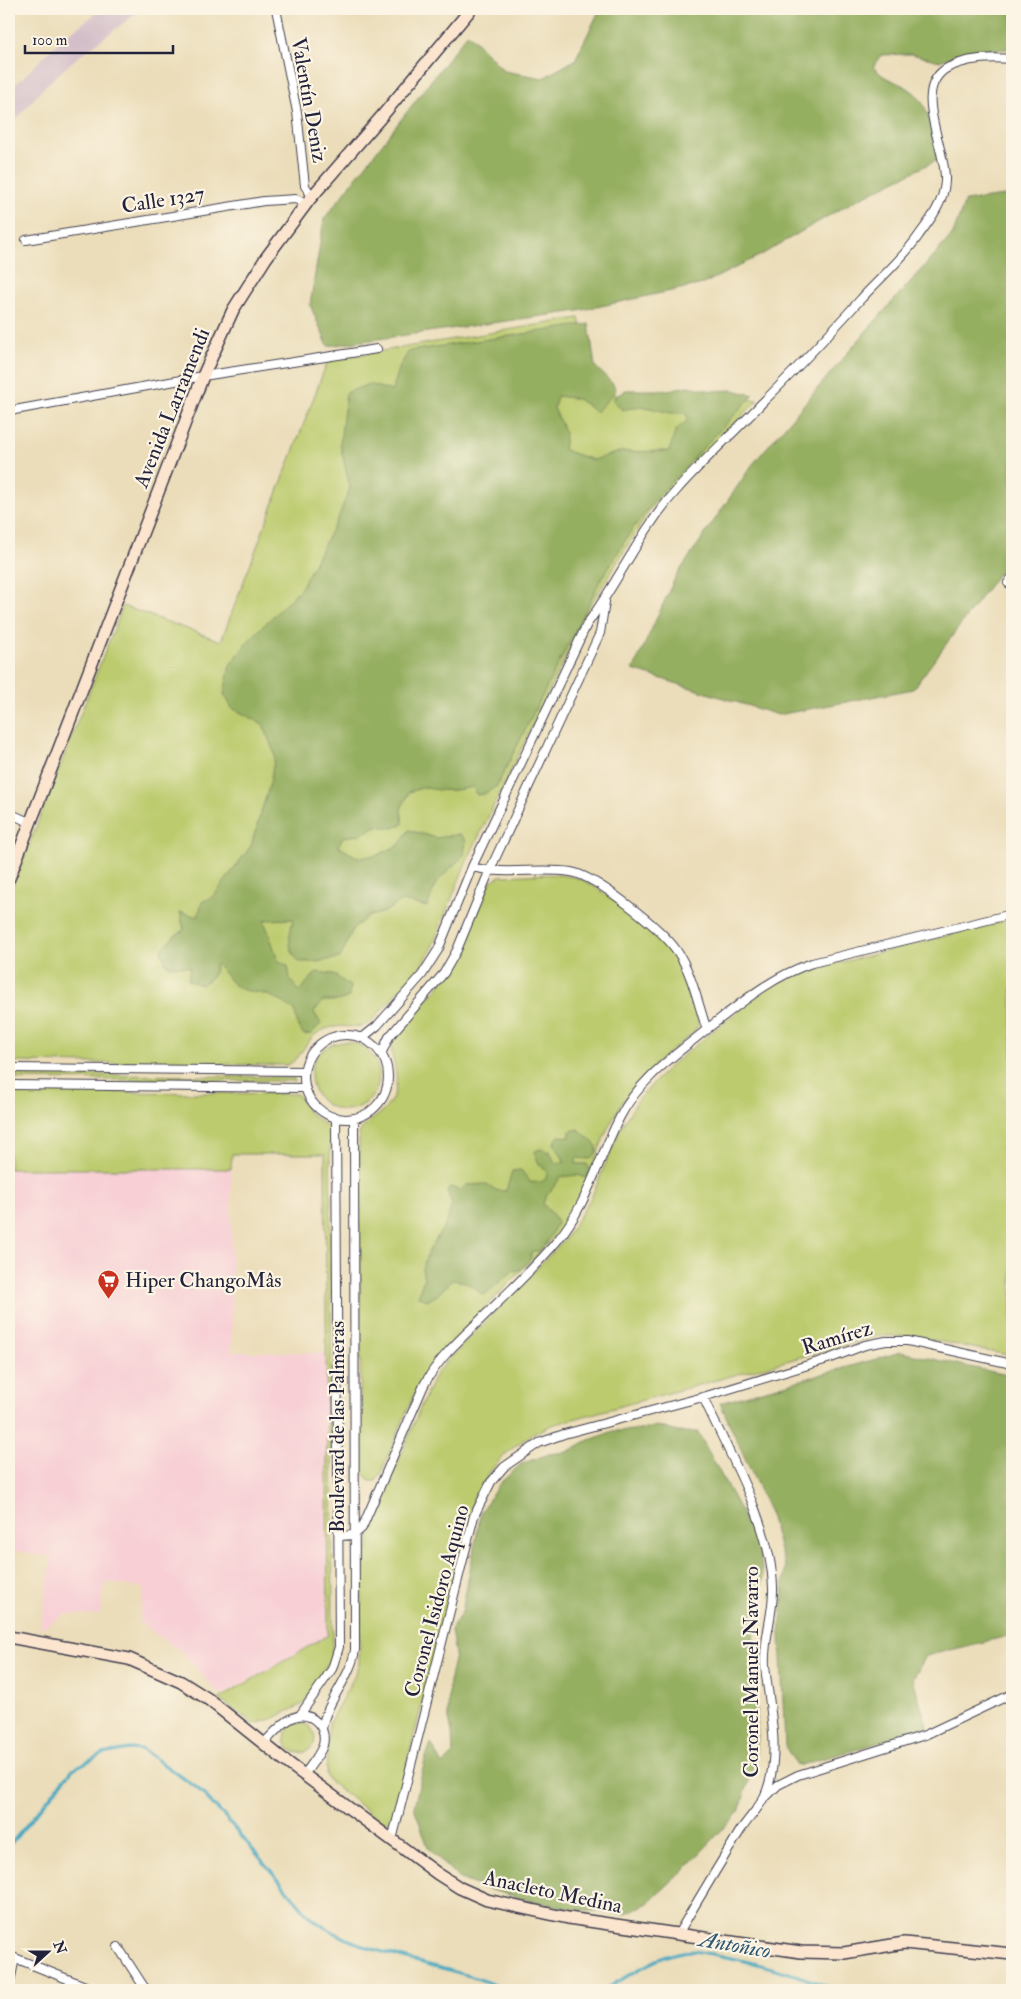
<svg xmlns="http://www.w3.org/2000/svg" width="1021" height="1999" viewBox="0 0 1021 1999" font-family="'IM FELL Double Pica',serif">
	<rect width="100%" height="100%" fill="#fcf5e5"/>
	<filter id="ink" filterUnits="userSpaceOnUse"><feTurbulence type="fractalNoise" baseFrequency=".02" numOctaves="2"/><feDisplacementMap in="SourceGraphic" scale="10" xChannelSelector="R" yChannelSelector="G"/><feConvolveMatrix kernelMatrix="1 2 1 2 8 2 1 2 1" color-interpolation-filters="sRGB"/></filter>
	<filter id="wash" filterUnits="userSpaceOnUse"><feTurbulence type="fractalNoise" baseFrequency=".0096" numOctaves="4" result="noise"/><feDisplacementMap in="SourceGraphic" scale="20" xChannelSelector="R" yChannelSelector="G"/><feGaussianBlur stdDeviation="1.12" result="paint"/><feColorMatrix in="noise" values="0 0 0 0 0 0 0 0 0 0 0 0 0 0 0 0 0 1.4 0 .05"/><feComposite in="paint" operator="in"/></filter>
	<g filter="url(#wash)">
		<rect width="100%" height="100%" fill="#ebddb9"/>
		<!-- built -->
		<path fill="#f7cfd5" d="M9,1167L231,1169L232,1352L327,1353L328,1635L221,1696L183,1653L139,1622L144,1588L105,1582L100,1613L98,1615L66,1614L40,1629L52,1557L9,1550Z"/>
		<!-- industrial -->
		<path fill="#d2bdc8" d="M102,9H142L74,60L44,87L9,128V91L64,37Z"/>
		<!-- green -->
		<path fill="#bccb6d" stroke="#6f7654" d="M579,318L590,368L613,395L758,400L660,498L649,511L590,606L466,863L430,952L420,967L369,1024C353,1031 339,1021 319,1032C305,1040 300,1061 287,1065L9,1062V896L123,606L221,641L328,360Z
			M500,876C526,876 556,871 580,879C599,886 662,936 673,953C682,967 698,1009 698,1025L693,1033L657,1063L623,1101L607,1130L580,1196L554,1237L429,1366L412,1399L380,1475L376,1481H371L361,1472L359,1134C365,1119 386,1117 394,1094C402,1073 387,1055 393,1040L437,989L455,965L491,881Z
			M1012,919V1356L913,1336H878L555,1424C516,1439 487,1465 473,1505L394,1814L389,1821L381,1822L328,1780L326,1774L329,1723L354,1677L359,1663L363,1571L372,1527L421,1406L437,1372L566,1238L592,1196L621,1127L640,1097L669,1067L753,999L775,984L800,973Z
			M311 1076a34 34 0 1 1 68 0a34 34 0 1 1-68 0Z
			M9,1074L279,1077L294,1078V1081L9,1079Z
			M9,1091L297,1094L307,1111L330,1129L333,1646L330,1660L303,1704L272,1719L254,1724L219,1699L328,1635L325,1154H232L231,1169H9Z
			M285 1738a15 15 0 1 1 30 0a15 15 0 1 1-30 0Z"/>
		<!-- forest -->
		<path fill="#95af60" stroke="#5c684e" d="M600,9H1012V49L971,50L940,61L911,54L881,55L873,67C888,82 893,79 909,89C931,102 932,136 937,160L854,201L761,255L703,284L578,311L328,346L310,305L324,219L468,33L504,71L543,78L575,60Z
			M1012,195V555L913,689L778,715L633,670L675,578L752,465L869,328L953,234L965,201Z
			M589,324L595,366L613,384L616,391L596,412L578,399L557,396L554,408L565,433L564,450L593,460L619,452L669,451L676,430L688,420L686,413H671L641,406L622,410L612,399L626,390H668L688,386L713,391L733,390L753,395L662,492L633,528L599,583L497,786L484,794L477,795L472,787C456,791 440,792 425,787L409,792L401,809L403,824L393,828L376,826L360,835L343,837L338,846L359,858L378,855L399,845L409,830L436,838L460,834L466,841L464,855L436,883L427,907L402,901L384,912L367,917L353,929L340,958L316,962H299C286,946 289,938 293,919L264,920L278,960L288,966L290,979L299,991L317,972L333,974L350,986L349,997L337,1001H323L314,1012L321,1024L311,1034L304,1035L297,1024L295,1011C286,1004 276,997 264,994C257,992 248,992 241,989C228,983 226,972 216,964L213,976L201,985L188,980L190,967L167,965L161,951L174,936L184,930L180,912L198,917L202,902L214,896L251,846L270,783L275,755L263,724L232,708L224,694L230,665L249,640L301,588L338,518L350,488L340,444L346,393L369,384L392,391L400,366L409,351Z
			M578,1129L597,1146L596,1153L590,1159L576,1158V1164H587L590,1170L586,1178L578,1175L560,1177C556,1187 545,1194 543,1204L555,1217L557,1223L546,1244L539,1251H532L530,1259L520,1270L513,1271L484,1295L466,1282L453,1280L436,1296L427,1300L418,1297L424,1278L422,1269L428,1252L447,1222L452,1204L447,1191L451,1187L460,1191L466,1185L487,1184L494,1190L506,1191L512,1171L521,1170L530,1182H541L546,1179L547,1171L539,1164L534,1152L540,1149L550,1152L555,1163L565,1162L554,1143L559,1136L570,1137V1131Z
			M901,1352L1012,1376V1635L926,1656L913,1679L928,1729L797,1766L785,1746L780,1634L785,1568L769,1511L720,1403Z
			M657,1426L678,1432H698L753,1534L760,1555L763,1577L753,1638L758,1740L752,1771L739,1812L684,1870L648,1903L625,1914L575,1909L537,1902L483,1888L458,1878L428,1847L414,1807L425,1760L431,1743L443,1765L453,1754L452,1733L448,1714L449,1682L455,1655L451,1630L462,1612L481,1512L499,1484L521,1464L549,1454L567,1452L585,1442L613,1431L639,1430Z"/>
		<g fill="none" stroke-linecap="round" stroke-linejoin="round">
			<!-- stream -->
			<path stroke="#41a7c1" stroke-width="3" d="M9,1846L73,1769L103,1754L129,1749L143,1750L197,1788L226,1818L311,1918C367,1960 444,1961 506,1990
				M604,1990C631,1975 662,1951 694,1951C744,1959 790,1971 836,1990
				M1001,1990L1012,1986"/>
		</g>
	</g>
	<g filter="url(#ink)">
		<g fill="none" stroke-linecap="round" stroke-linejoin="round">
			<defs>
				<path id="street" d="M276,9L297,112L305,186L312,196
					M26,240L264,201L296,199L305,204
					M9,411L203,376L377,349
					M1008,583L1012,577
					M9,813L31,823
					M472,867C505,876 538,867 571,872C596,876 662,929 677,951C692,973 698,1004 707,1030
					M304 1077a42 42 0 1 1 84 0a42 42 0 1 1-84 0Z
					M362,1038L377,1026L422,975L438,950L472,867L587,624C619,581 640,531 676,491C703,460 734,433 762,403C796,370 828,335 860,300C879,279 903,259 919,235C931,219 944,202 945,181C947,148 909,87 949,67C968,58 990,57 1012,59
					M381,1054L389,1037L444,973L457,950L489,872L600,633L605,602
					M9,1068L304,1071
					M9,1085L305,1088
					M340,1536L354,1535L362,1528L424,1385C437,1361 456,1343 475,1325C503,1297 532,1271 557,1241C588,1204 598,1159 620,1117C639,1079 676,1055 707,1029C741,1003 771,977 812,963L1012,914
					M300,1715L332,1669L339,1647L336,1117
					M322,1729C326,1701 350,1680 355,1650L354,1118
					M264,1743C277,1730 298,1702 318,1723C323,1729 325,1737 323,1745C320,1755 310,1766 304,1775
					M767,1796L778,1785L798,1775L925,1735L1012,1694
					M392,1840L474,1516L491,1482L504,1467L539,1443L564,1434L703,1397L831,1358L865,1345L886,1341H908L1012,1364
					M678,1934C698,1900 719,1865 740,1831C749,1817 762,1806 767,1790C781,1752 769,1705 765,1666C763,1639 774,1614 773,1587C771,1524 729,1454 703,1397
					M118,1947L144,1987L149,1990
					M9,1986L15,1958L95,1990"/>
				<path id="secondary" d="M9,878L203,376L233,310L266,258L309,200L382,116L471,9
					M9,1637L129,1659L181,1682L208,1699L288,1763L438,1874L460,1888L487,1900L568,1918L801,1952L844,1953L904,1943L1012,1954"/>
			</defs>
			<!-- street casing -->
			<use href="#street" stroke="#403e4e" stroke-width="10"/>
			<!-- secondary casing -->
			<use href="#secondary" stroke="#403e4e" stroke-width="14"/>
			<!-- street -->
			<use href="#street" stroke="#fff" stroke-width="8"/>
			<!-- secondary -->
			<use href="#secondary" stroke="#fce5cf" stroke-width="11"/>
		</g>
	</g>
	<!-- icons -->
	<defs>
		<symbol id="supermarket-pin" viewBox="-11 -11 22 30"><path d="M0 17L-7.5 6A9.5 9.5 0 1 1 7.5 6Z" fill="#c8321e" stroke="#fcf5e5"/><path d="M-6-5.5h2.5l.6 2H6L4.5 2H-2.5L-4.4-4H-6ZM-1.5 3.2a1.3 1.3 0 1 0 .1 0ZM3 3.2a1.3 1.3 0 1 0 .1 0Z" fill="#fff"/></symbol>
	</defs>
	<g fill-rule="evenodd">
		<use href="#supermarket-pin" x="96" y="1268" width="25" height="34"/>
	</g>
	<g text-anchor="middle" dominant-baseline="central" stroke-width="4.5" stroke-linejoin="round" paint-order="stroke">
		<!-- street labels -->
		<g font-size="21" fill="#22223b" stroke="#fcf5e5">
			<text transform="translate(309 100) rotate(80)">Valentín Deniz</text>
			<text transform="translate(163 200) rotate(-9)">Calle 1327</text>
			<text transform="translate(172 408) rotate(-68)">Avenida Larramendi</text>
			<text transform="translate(837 1338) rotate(-17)">Ramírez</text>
			<text transform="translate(337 1427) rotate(-90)">Boulevard de las Palmeras</text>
			<text transform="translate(437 1601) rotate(-75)">Coronel Isidoro Aquino</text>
			<text transform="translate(751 1672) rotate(-90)">Coronel Manuel Navarro</text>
			<text transform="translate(553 1892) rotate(12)">Anacleto Medina</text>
		</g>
		<!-- poi labels -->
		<g font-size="21" fill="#22223b" stroke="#fcf5e5" text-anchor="start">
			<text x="125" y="1280">Hiper ChangoMâs</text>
		</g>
		<!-- water labels -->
		<g font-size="22" font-style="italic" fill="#2e5771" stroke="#fcf5e5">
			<text transform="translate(735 1945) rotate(10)">Antoñico</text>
		</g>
	</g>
	<!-- margin -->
	<rect width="1021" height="1999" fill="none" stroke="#fcf5e5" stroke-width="30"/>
	<!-- north arrow -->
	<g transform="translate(48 1952) rotate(69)" stroke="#fcf5e5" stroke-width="4" paint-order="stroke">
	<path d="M0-4L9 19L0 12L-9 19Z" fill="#22223b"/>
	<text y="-8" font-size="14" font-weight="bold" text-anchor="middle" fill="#22223b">N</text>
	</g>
	<!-- scale -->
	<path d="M25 45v8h148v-8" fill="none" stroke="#22223b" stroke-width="2.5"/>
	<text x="32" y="45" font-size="15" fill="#22223b" stroke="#fcf5e5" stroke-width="4" paint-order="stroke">100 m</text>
</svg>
